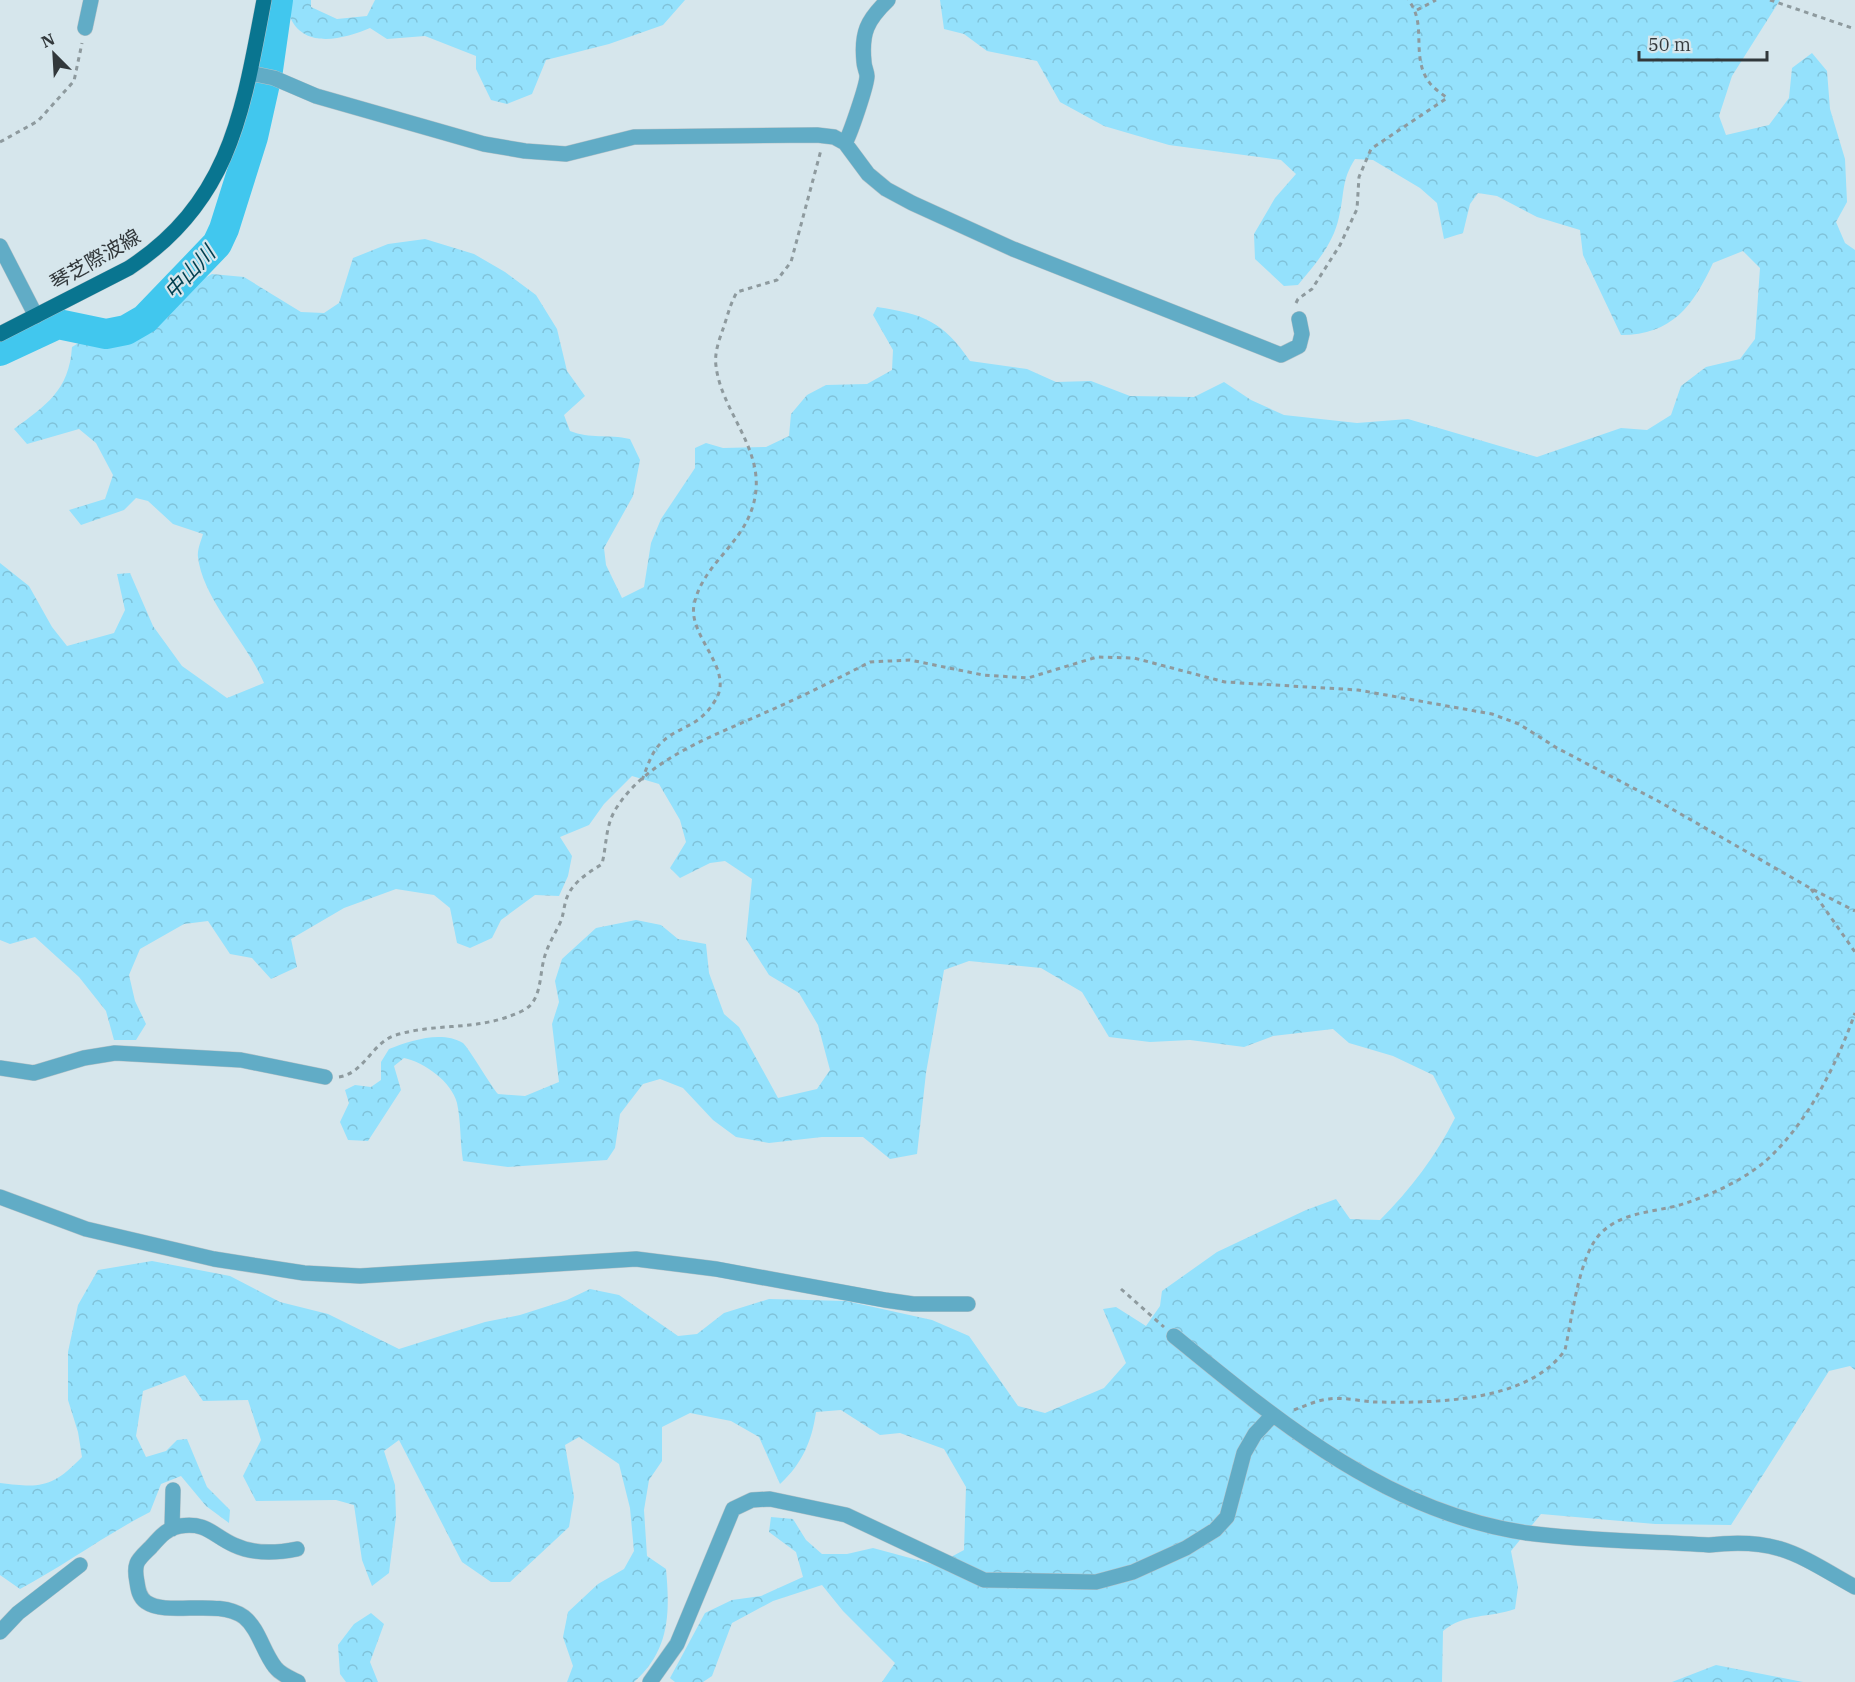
<svg xmlns="http://www.w3.org/2000/svg" width="1855" height="1682" viewBox="0 0 1855 1682" font-family="'IBM Plex Serif','Noto Sans JP',serif">
	<defs>
		<pattern id="forest-crowns" width="20" height="18" patternUnits="userSpaceOnUse" patternTransform="scale(1.5)"><rect width="20" height="18" fill="#94e1fc"/><path d="M2 6a3 3 0 1 1 6 0M12 15a3 3 0 1 1 6 0" fill="none" stroke="#80c2d9"/></pattern>
	</defs>
	<rect width="100%" height="100%" fill="#d6e6ec"/>
	<!-- forest -->
	<path fill="url(#forest-crowns)" d="M288,0H311V7L337,19L367,16L375,0H685L663,25L609,44L546,60L532,94L507,104L491,100L476,69V56L425,36L387,39L370,28C346,38 306,50 291,19C289,14 289,6 288,0Z
		M940,0H1780L1732,76L1719,116L1726,135L1769,125L1789,98L1792,68L1812,53L1827,71L1830,109L1845,159L1847,202L1836,222L1845,243L1855,250V1370L1850,1366L1829,1371L1731,1525L1655,1524L1541,1514L1511,1551L1518,1587L1515,1609C1490,1618 1464,1613 1443,1631L1442,1682H882L895,1663L843,1611L822,1585L773,1601L732,1623L712,1676L703,1682H675L670,1678L705,1613L732,1600L761,1596L803,1577L796,1552L769,1532L771,1517L793,1519L806,1540L822,1554H847L873,1548L936,1565L964,1550L966,1487L944,1449L900,1433L880,1435L841,1410L816,1412C812,1441 802,1464 780,1484L759,1437L731,1421L690,1413L662,1427V1461L649,1480L644,1510L647,1556L666,1569C670,1613 670,1650 634,1682H567L573,1666L563,1637L568,1612L598,1584L624,1569L634,1551L630,1508L619,1464L579,1437L565,1445L574,1497L569,1527L510,1582H491L462,1562L399,1440L384,1451L395,1485L396,1517L389,1573L372,1586L362,1560L354,1505L336,1500L256,1501L243,1476L261,1440L248,1400L203,1401L185,1375L143,1391L136,1436L146,1457L166,1451L177,1440L187,1439L207,1487L230,1510L229,1523L206,1506L181,1476L161,1484L150,1512C105,1535 65,1565 20,1589L0,1575V1483C41,1488 52,1488 82,1457L78,1432L68,1400V1352L78,1305L98,1270L152,1261L230,1276L280,1302L328,1314L399,1349L485,1322L520,1315L567,1300L590,1289L619,1295L678,1336L697,1334L724,1313L769,1299L846,1301L932,1320L969,1336L1018,1406L1045,1413L1104,1388L1126,1363L1103,1309L1116,1307L1146,1326L1160,1306L1162,1291L1217,1252L1306,1210L1336,1199L1350,1219L1380,1220C1410,1190 1436,1156 1455,1118L1433,1075L1393,1056L1349,1043L1333,1029L1273,1036L1244,1047L1190,1040L1150,1042L1109,1037L1082,992L1041,968L969,961L944,970L926,1073L917,1154L890,1159L863,1137H822L769,1143L736,1137L713,1120L683,1088L660,1079L643,1084L620,1114L615,1148L607,1160L508,1167L463,1161C460,1142 461,1121 457,1103C452,1082 424,1062 404,1058L394,1066L401,1090L368,1141L348,1140L340,1122L349,1103L345,1090L355,1085L371,1087L381,1080V1062L389,1049C410,1041 441,1030 463,1043C468,1047 491,1086 498,1094L525,1096L559,1082L552,1024L559,1002L555,981L562,959L596,928L636,920L661,925L678,939L706,944L709,973L724,1014L739,1027L778,1098L817,1089L830,1070L818,1025L799,993L769,975L746,939L752,879L725,861L710,863L680,878L670,868L686,842L680,820L659,784L632,776L604,804L589,825L560,837L572,856L568,876L559,896L535,895L501,920L492,938L470,948L457,943L450,908L434,895L396,889L344,908L291,939L297,967L271,979L252,958L230,954L208,921L184,924L140,949L129,975L135,1001L146,1024L136,1040H114L106,1011L79,977L35,937L10,944L0,940V563L29,586L52,627L67,646L114,633L125,610L117,574L130,573L153,626L182,666L227,698L264,683C247,642 203,600 198,557C197,550 201,541 203,534L173,524L148,501L136,498L124,510L81,525L69,510L105,499L113,475L96,443L79,429L27,444L14,429C46,405 69,391 72,347L85,339L119,341L155,323L194,284L212,274L244,277L301,312L324,313L339,303L353,258L388,244L425,239L474,254L505,272L536,295L557,329L567,371L585,396L564,415L570,431C590,439 608,434 630,439L640,460L633,496L604,548L606,565L622,598L644,587L651,543L661,519L695,468V448L706,443L723,448L766,447L789,436L791,414L807,395L826,385L867,384L892,370L893,350L873,315L877,307C923,314 943,321 970,361L1027,369L1056,382L1091,381L1130,396L1194,397L1224,382L1251,400L1284,415L1357,423L1408,419L1537,457L1621,428L1647,430L1671,415L1681,386L1706,367L1740,359L1755,339L1760,268L1743,251L1713,263C1693,306 1672,335 1621,335L1583,255L1580,230L1537,217L1497,196L1478,193L1470,204L1463,233L1444,239L1437,203L1420,188L1373,160L1355,159C1341,181 1345,192 1339,217C1333,245 1315,264 1298,285L1284,286L1255,259L1254,234L1275,198L1296,174L1281,160L1169,145L1104,126L1060,102L1037,61L987,51L964,34L944,29Z
		M371,1613L384,1624L370,1662L378,1682H346L340,1674L338,1645L354,1624Z
		M1716,1665L1803,1682H1672Z"/>
	<g fill="none" stroke-linecap="round" stroke-linejoin="round">
		<!-- river -->
		<path stroke="#41c7ee" stroke-width="30" d="M0,351L58,324L106,334L126,330L145,319L217,244L224,229L253,137L268,70L278,0"/>
		<defs>
			<path id="minor" d="M85,28L91,0
				M250,73L274,78L316,96L484,144L525,151L566,154L634,137L817,135L834,137L845,143L868,174L886,189L912,203L1013,249L1281,355L1299,346L1302,334L1299,319
				M845,143C850,135 867,85 867,76C867,72 864,67 864,62C861,33 867,20 888,0
				M0,246L36,316
				M0,1068L34,1073L84,1058L115,1053L241,1060L325,1077
				M0,1197L86,1229L214,1259L304,1273L360,1276L636,1259L716,1269L885,1300L913,1304H968
				M1174,1336C1279,1422 1388,1513 1527,1533C1587,1541 1649,1541 1709,1545C1778,1537 1798,1555 1855,1587
				M172,1529L173,1490
				M297,1549C277,1553 253,1554 234,1545C212,1535 207,1522 180,1526C167,1528 159,1538 151,1547C138,1560 133,1562 137,1582C138,1589 139,1597 146,1602C167,1617 218,1598 244,1617C259,1629 263,1652 275,1667C280,1674 290,1678 298,1682
				M0,1632L18,1613L80,1565
				M650,1682L677,1644L733,1509L752,1500L770,1499L846,1515L984,1580L1096,1582L1133,1572L1186,1548L1215,1530L1227,1517L1244,1453L1255,1434L1272,1416"/>
			<path id="major" d="M0,334L129,268C231,201 243,110 264,0"/>
		</defs>
		<!-- minor casing -->
		<use href="#minor" stroke="#b5c3c9" stroke-width="16"/>
		<!-- major casing -->
		<use href="#major" stroke="#b5c3c9" stroke-width="16"/>
		<!-- path -->
		<path stroke="#8e9a9e" stroke-width="3" stroke-dasharray="4.5 4.5" stroke-linecap="butt" d="M1770,0L1855,29
			M1417,10L1436,0
			M0,142L38,121L74,81L82,43
			M1296,303L1298,299L1312,289L1340,245L1357,209L1359,177L1371,149L1447,98C1441,93 1433,88 1429,82C1410,56 1428,23 1408,0
			M642,780C647,768 651,753 660,744C678,725 699,729 716,699C734,669 688,636 694,605C703,560 751,542 756,490C760,445 721,409 716,366C714,352 720,338 724,326C728,314 731,302 737,292L777,280L791,262L821,150
			M1811,889L1855,952
			M339,1077C365,1073 372,1042 396,1035C439,1022 478,1032 522,1011C542,1002 539,977 544,959C547,946 555,934 561,921C564,913 564,903 568,895C575,880 590,872 602,864C607,844 605,825 617,807C648,759 713,736 762,714C799,698 835,680 870,662L910,660L983,675L1028,678L1097,657L1134,658L1225,682L1358,690L1492,714L1519,724L1557,748L1658,801L1810,888L1855,911
			M1121,1289L1164,1327
			M1294,1410C1305,1406 1317,1400 1329,1399C1343,1397 1360,1401 1374,1402C1433,1403 1528,1403 1565,1350C1572,1319 1579,1254 1601,1233C1624,1210 1657,1213 1686,1203C1716,1193 1754,1175 1776,1151C1812,1114 1838,1061 1855,1013"/>
		<!-- minor -->
		<use href="#minor" stroke="#61acc6" stroke-width="15"/>
		<!-- major -->
		<use href="#major" stroke="#097590" stroke-width="15"/>
	</g>
	<g text-anchor="middle" dominant-baseline="central" stroke-width="4.5" stroke-linejoin="round" paint-order="stroke">
		<!-- street labels -->
		<g font-size="20" fill="#32383b" stroke="#d6e6ec">
			<text transform="translate(95 259) rotate(-30)">琴芝際波線</text>
		</g>
		<!-- water labels -->
		<g font-size="21" font-style="italic" fill="#013f4f" stroke="#d6e6ec">
			<text transform="translate(189 272) rotate(-47)">中山川</text>
		</g>
	</g>
	<!-- north arrow -->
	<g transform="translate(54 54) rotate(336)" stroke="#d6e6ec" stroke-width="4.5" paint-order="stroke">
	<path d="M0-4.5L10 22L0 15L-10 22Z" fill="#32383b"/>
	<text y="-9" font-size="16" font-weight="bold" text-anchor="middle" fill="#32383b">N</text>
	</g>
	<!-- scale -->
	<path d="M1639 51v9h128v-9" fill="none" stroke="#32383b" stroke-width="3"/>
	<text x="1648" y="51" font-size="18" fill="#32383b" stroke="#d6e6ec" stroke-width="4.5" paint-order="stroke">50 m</text>
</svg>
